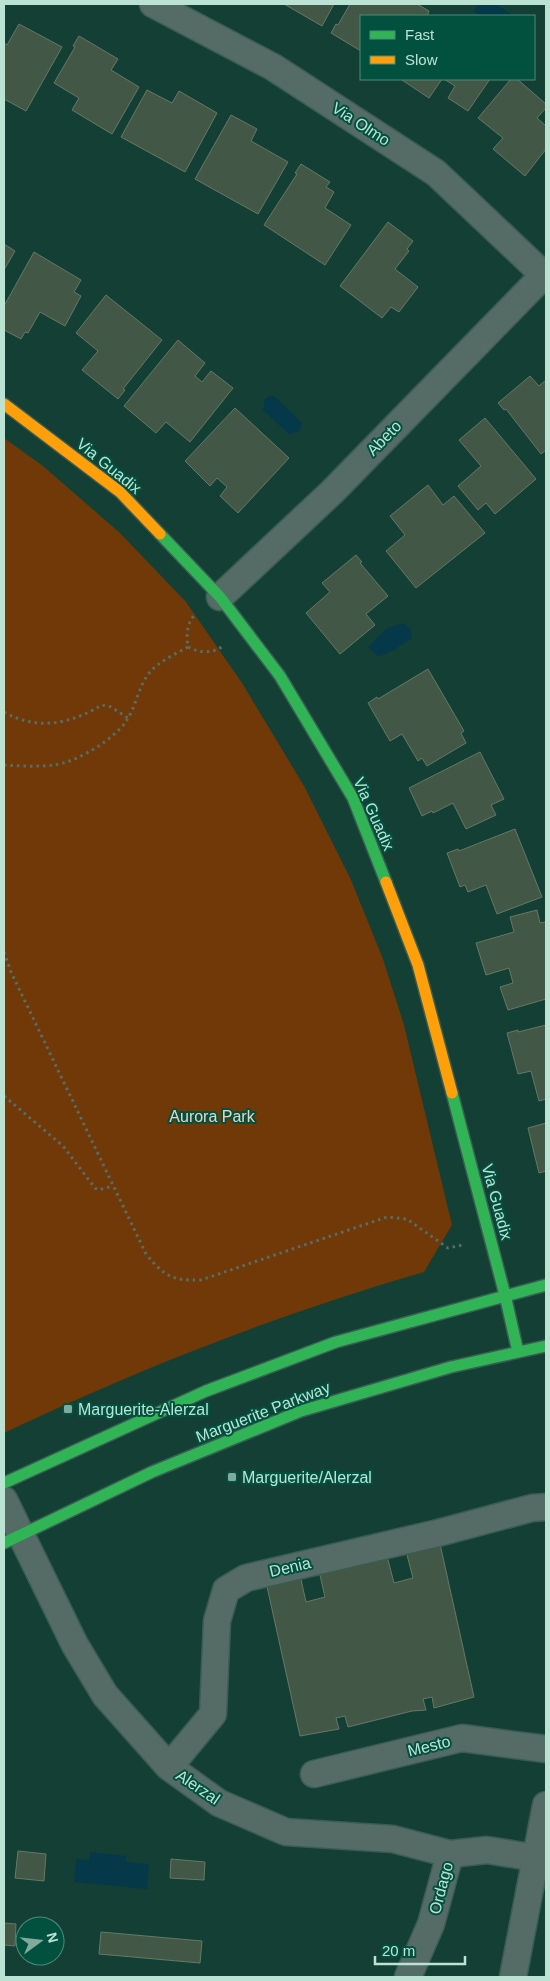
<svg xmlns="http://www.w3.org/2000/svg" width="550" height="1981" viewBox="0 0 550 1981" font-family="Helvetica,sans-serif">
	<rect width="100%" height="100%" fill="#143f35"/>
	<!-- green -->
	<path fill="#703907" d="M4,438L43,466L120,533L186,602L242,683L304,786L351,880L383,959L404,1025L452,1225L424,1272C279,1314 140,1368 4,1433Z"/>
	<!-- water -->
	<path fill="#05394a" d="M479,4H496L514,16H481L473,11Z
		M269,396H274L302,423L300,431L292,433L290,435L262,409L264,408V400Z
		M405,623L412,633V638L394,650L378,657L368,647L387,628Z
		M90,1852L126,1856V1862L149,1864L147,1889L74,1882L76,1859L89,1860Z"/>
	<!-- building -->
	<path fill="#425745" stroke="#657966" d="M284,4H334L322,26Z
		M350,4H417L429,11L427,16H361V51L331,33L336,24L338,25Z
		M19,24L62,47L26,111L4,99V43L7,45Z
		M79,36L118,59L111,70L139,87L112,134L72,110L79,98L54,83L75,47L73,46Z
		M403,79H442L429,98L402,80Z
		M444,79H490L468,111L448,98L455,86Z
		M511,79H517L546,104V108L537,118L546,126V149L525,176L493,149L503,138L478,118Z
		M147,90L172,103L179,91L217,113L185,172L121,137Z
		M231,115L257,129L251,141L288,162L258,214L195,179Z
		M301,164L330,182L326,187L334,192L325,208L351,225L325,265L264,225L297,174L295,173Z
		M388,222L413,241L407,249L409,251L395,269L418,287L399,312L391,307L382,318L340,286Z
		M4,244L15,251L4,270Z
		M34,252L81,280L74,292L81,296L65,326L40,312L28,333L25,332L21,339L4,330V306Z
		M106,295L162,340L123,389L125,390L118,399L82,370L98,351L76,333Z
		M178,340L205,363L195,376L202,382L211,371L233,388L190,442L166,422L156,433L124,406Z
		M530,376L539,386L546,380V450L541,454L506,409L504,410L498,403Z
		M235,408L289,458L238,513L220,496L227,487L217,478L210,486L185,461Z
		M485,418L536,479L495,514L486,503L478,510L458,486L481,466L459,440Z
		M428,485L443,505L454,496L485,533L416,588L386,551L405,535L390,516Z
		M356,555L362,562L360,563L388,596L366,614L375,625L340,654L306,613L330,592L322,583Z
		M428,669L464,731L461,733L466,743L427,766L422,758L418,761L402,734L390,741L368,703L377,697L378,699Z
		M480,752L504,799L491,805L496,815L466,829L453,803L433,813L432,811L422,816L409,788Z
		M515,829L542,897L497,914L486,885L468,892L465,885L460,887L447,853L458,849L459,851Z
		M537,910L540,923L545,922L546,925V999L508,1010L500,987L513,983L509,968L486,975L476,943L514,932L510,917Z
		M546,1025V1099L539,1101L531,1071L518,1074L507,1033L518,1030V1032Z
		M546,1123V1171L539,1173L528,1128Z
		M440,1544L474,1697L434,1708L432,1697L423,1699L426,1710L412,1711L348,1727L345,1716L336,1718L339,1729L300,1736L266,1582L300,1575L306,1602L325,1597L319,1571L387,1556L394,1583L413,1578L406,1551Z
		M18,1851L46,1854L44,1881L15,1878Z
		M171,1859L205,1862L204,1880L170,1878Z
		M4,1923L16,1924L15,1946L4,1945Z
		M101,1932L202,1941L200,1963L99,1954Z"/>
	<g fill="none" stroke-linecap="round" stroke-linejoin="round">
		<defs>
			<path id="street" d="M153,4L273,67L436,173L546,277
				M220,597L333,491L544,275
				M4,1500L75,1645L105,1695L169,1767L219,1803L286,1832L393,1839L450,1854L487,1850L536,1858
				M169,1767L213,1714L217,1621L226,1590L246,1578L438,1533L532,1508L546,1507
				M314,1774L462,1738L546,1749
				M408,1977L431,1924L450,1854
				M513,1977L546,1805"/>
			<path id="fast" d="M160,534L220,597L280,676L353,798L386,882
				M452,1093L505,1295L518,1352
				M4,1483L206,1391L336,1342L546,1285
				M4,1543L152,1472L301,1411L451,1367L546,1346"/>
			<path id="slow" d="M4,404L120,492L160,534
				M386,882L418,965L452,1093"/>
		</defs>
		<!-- street casing -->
		<use href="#street" stroke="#395d53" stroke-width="29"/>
		<!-- fast casing -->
		<use href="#fast" stroke="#395d53" stroke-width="14"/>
		<!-- slow casing -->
		<use href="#slow" stroke="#395d53" stroke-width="14"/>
		<!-- path -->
		<path stroke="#556f68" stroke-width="3" stroke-dasharray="2.5 4" stroke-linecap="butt" d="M188,647C200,653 212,654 223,646
			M4,712C37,731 70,724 102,705L111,707L128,718
			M4,765C20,766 37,767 53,765C76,763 115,739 127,720C136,706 139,685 150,672C160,661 175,654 188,647C186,635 187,622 196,613
			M4,952L11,972L146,1254C164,1276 172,1281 201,1280L387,1217L407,1219L448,1248L463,1245
			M4,1096L63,1146L95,1188L98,1190L113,1186"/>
		<!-- street -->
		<use href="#street" stroke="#546c65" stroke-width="26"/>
		<!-- fast -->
		<use href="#fast" stroke="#30b455" stroke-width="11"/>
		<!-- slow -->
		<use href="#slow" stroke="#ff9f0a" stroke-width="11"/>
	</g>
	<!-- markers -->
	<g fill="#81aa9c" stroke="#02513f" stroke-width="2">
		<rect x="63" y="1404" width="10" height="10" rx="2.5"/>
		<rect x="227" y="1472" width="10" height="10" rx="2.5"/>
	</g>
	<g text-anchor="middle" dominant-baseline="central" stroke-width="4" stroke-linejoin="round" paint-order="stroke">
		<!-- street labels -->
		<g font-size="16" fill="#bbe3d4" stroke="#02513f">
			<text transform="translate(361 124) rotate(33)">Via Olmo</text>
			<text transform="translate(384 438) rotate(-46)">Abeto</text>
			<text transform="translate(109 466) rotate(39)">Via Guadix</text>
			<text transform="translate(374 814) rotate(66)">Via Guadix</text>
			<text transform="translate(497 1202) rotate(75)">Via Guadix</text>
			<text transform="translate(263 1412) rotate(-21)">Marguerite Parkway</text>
			<text transform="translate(290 1567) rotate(-13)">Denia</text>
			<text transform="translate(429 1746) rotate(-14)">Mesto</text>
			<text transform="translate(198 1787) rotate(34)">Alerzal</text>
			<text transform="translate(441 1888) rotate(-75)">Ordago</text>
		</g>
		<!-- park labels -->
		<g font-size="16" fill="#edd2c3" stroke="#02513f">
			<text x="212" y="1116">Aurora Park</text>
		</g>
		<!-- poi labels -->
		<g font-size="16" fill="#bbe3d4" stroke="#02513f" text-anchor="start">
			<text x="78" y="1409">Marguerite-Alerzal</text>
			<text x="242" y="1477">Marguerite/Alerzal</text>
		</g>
	</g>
	<!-- border -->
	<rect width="550" height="1981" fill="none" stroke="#bbe3d4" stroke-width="10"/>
	<!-- legend -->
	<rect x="360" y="15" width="175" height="65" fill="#02513f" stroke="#4c8b7b"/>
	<rect x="370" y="31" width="25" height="8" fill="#30b455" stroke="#4c8b7b"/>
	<text x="405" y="40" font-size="15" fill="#bbe3d4">Fast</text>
	<rect x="370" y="56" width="25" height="8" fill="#ff9f0a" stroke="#4c8b7b"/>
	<text x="405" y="65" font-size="15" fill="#bbe3d4">Slow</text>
	<!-- north arrow -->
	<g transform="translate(40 1941) rotate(75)"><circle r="24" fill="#02513f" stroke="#4c8b7b"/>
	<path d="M0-4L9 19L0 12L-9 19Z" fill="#81aa9c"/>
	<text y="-8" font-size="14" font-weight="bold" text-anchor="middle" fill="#bbe3d4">N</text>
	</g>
	<!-- scale -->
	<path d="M375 1956v8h90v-8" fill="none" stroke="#bbe3d4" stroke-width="2.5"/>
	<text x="382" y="1956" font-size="15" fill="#bbe3d4" stroke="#02513f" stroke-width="4" paint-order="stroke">20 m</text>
</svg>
